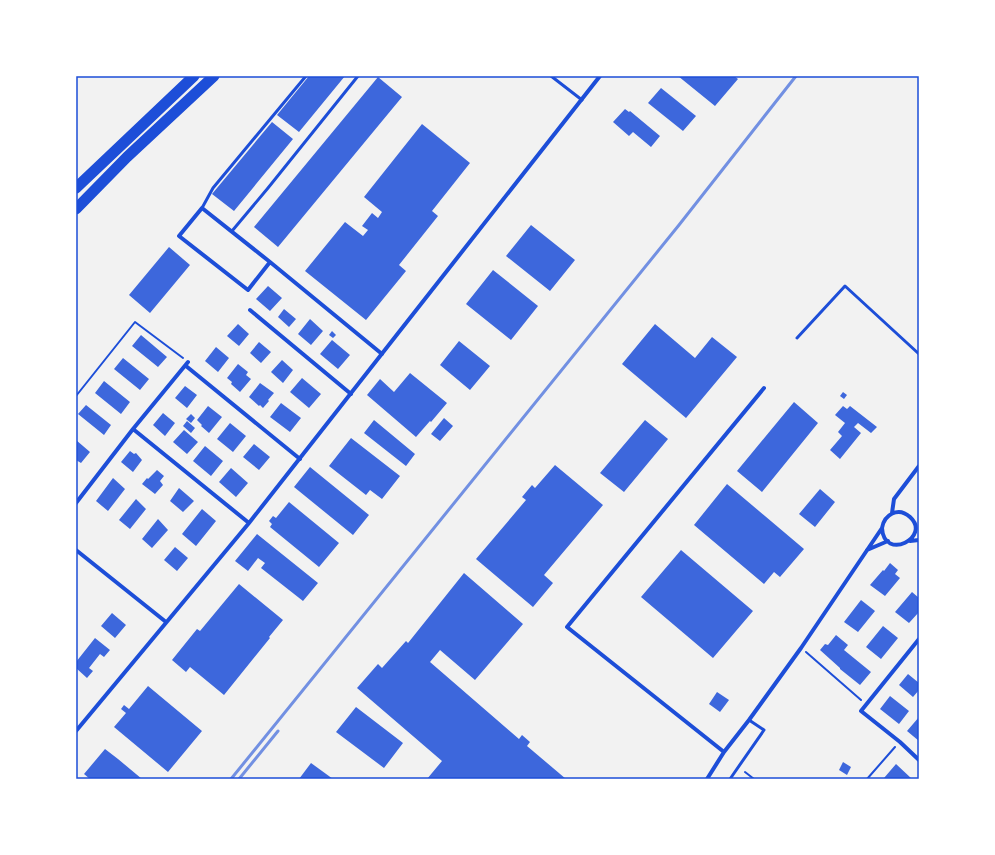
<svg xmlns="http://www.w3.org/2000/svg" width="995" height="855" viewBox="0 0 995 855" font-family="'Exo 2',sans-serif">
	<rect width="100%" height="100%" fill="#f2f2f2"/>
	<!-- building -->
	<path fill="#3d67dc" d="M309,76H345L299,132L277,115Z
		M678,76H734L738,79L715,106Z
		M378,77L402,97L278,247L254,227Z
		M661,88L696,116L683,131L648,103Z
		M625,109L629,112L630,111L660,136L651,147L633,132L629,136L613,122Z
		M272,122L293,139L234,211L212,194Z
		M422,124L470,163L432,211L438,216L399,265L406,271L366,320L305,271L345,222L363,236L368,230L362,226L372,213L378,218L382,212L364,197Z
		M531,225L575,260L550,291L506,256Z
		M169,247L190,265L150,313L129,295Z
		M493,270L538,306L511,340L466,304Z
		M268,286L282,298L270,311L256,299Z
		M284,309L296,319L289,327L278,317Z
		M310,319L323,331L311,345L298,334Z
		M238,324L249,334L239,346L227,336Z
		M655,324L695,358L712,337L737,357L686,418L622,364Z
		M332,331L336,335L333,338L329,335Z
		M141,335L167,357L158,367L132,346Z
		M332,340L350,355L338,369L320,354Z
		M459,341L490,366L470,390L440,365Z
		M259,342L271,352L261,363L250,353Z
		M216,347L229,358L218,372L205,361Z
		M123,358L149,379L140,390L114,369Z
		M282,360L293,370L283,383L271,372Z
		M238,364L248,372L246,375L251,379L240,392L231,384L232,382L227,378Z
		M410,373L447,403L431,422L430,421L416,437L367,395L380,379L394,392Z
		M302,378L321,394L309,408L290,392Z
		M104,381L130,402L121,414L95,393Z
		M260,383L274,393L268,400L269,401L263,408L260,405L259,406L249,397Z
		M185,386L197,395L187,408L175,398Z
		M843,392L847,395L844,399L840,396Z
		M794,402L818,423L762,492L737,471Z
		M281,403L301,418L290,432L270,417Z
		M86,405L111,425L104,435L78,414Z
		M208,406L222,417L209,433L201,426L202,425L197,420Z
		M843,406L847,409L850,406L877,427L871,433L858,423L854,427L861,433L840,459L830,450L842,436L838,432L845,423L835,415Z
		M163,413L175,423L165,436L153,425Z
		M191,414L195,418L191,423L186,419Z
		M444,418L453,426L440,441L431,434Z
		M374,420L415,454L406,466L364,433Z
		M645,420L668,439L624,492L600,473Z
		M187,421L195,428L191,433L183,426Z
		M230,423L246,436L233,452L217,439Z
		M184,430L198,442L187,454L173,442Z
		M351,438L400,476L382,499L370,490L366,495L329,466Z
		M76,440L90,452L81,463L76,460Z
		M254,444L270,457L259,470L243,457Z
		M205,446L223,461L211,476L193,461Z
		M130,451L134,454L136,453L142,460L133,472L121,462Z
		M555,465L603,505L544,575L553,583L533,607L476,559L526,500L522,497L532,485L535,488Z
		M310,467L369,515L353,535L294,487Z
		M231,468L248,483L236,497L219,482Z
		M157,470L164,476L160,481L163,485L155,494L142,484L147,478L148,479Z
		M113,478L125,489L108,511L96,501Z
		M727,484L804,549L780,577L774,572L764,584L694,525Z
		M179,488L194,501L183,512L170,501Z
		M820,489L835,502L815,527L799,514Z
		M136,499L146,509L130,529L119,520Z
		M289,502L339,543L319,567L270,527L272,524L269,521L273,516L276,518Z
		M202,509L216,521L196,546L182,534Z
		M158,519L168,530L152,548L142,539Z
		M257,534L318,583L303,601L261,568L265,563L258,558L248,571L235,561Z
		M175,547L188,558L177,571L164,560Z
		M681,550L753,611L713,658L641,597Z
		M890,563L898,570L895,574L900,578L885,596L870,585L883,570L884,571Z
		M464,573L523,624L475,680L440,650L430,662L519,739L522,735L530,742L527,746L566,779H427L442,761L357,688L378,664L382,668L406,641L408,643Z
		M239,584L283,620L269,637L270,638L224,695L190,667L186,672L172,660L197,629L200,631Z
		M912,592L919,598V612L909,623L895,612Z
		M861,600L875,611L858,632L844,622Z
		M112,613L126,625L115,638L101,626Z
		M883,626L898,638L881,659L866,647Z
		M836,635L848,645L844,650L871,672L860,685L840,669V668L820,650L825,644L828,645Z
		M95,638L110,650L104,657L100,654L89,668L93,671L87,678L76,668V662Z
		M908,674L919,683V690L913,697L899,685Z
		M148,686L202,731L168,772L114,727L126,713L121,709L124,705L129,709Z
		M717,692L729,700L720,712L709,704Z
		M890,696L909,711L899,724L880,709Z
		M356,707L403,743L384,768L336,732Z
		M919,717V741L907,731Z
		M105,749L118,759L142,779H90L84,774Z
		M843,762L851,767L847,775L839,770Z
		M311,763L333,779H299Z
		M896,764L912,779H885L884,778Z"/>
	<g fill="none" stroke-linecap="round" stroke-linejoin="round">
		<!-- path -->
		<path stroke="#1d4ed8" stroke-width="2" d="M76,396L135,322L183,358
			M806,652L861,700
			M745,772L754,779
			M867,779L895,747"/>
		<!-- service -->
		<path stroke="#1d4ed8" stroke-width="3" d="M551,76L582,100
			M202,208L213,188L306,76
			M232,231L268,188L358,76
			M797,338L845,286L919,354
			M730,779L764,730L749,720"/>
		<!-- minor -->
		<path stroke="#1d4ed8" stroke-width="4" d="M270,262L248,290L179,236L202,208L270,262L382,354
			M250,310L351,394
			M186,366L300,459
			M133,429L249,523
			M76,503L133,429L188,362
			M892,513L894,499L919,466
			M910,541L919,540
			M76,550L166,622
			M867,550L888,541
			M919,639L861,711L900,742L919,760
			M76,731L249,523L600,76
			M724,752L567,627L764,388
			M707,779L724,752L749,720L801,648L882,528C884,515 898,506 910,517C932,537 884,562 882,528"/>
		<!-- trunk -->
		<path stroke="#1d4ed8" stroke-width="11" d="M76,188L194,76
			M76,209L127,157L214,76"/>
		<!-- rail -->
		<path stroke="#7290e2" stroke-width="3" d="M231,779L679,225L796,76
			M239,779L278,731"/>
	</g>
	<!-- border -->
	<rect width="995" height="855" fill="none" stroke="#ffffff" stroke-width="154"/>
	<rect x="77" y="77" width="841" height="701" fill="none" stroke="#1d4ed8" stroke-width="1.5"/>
</svg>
